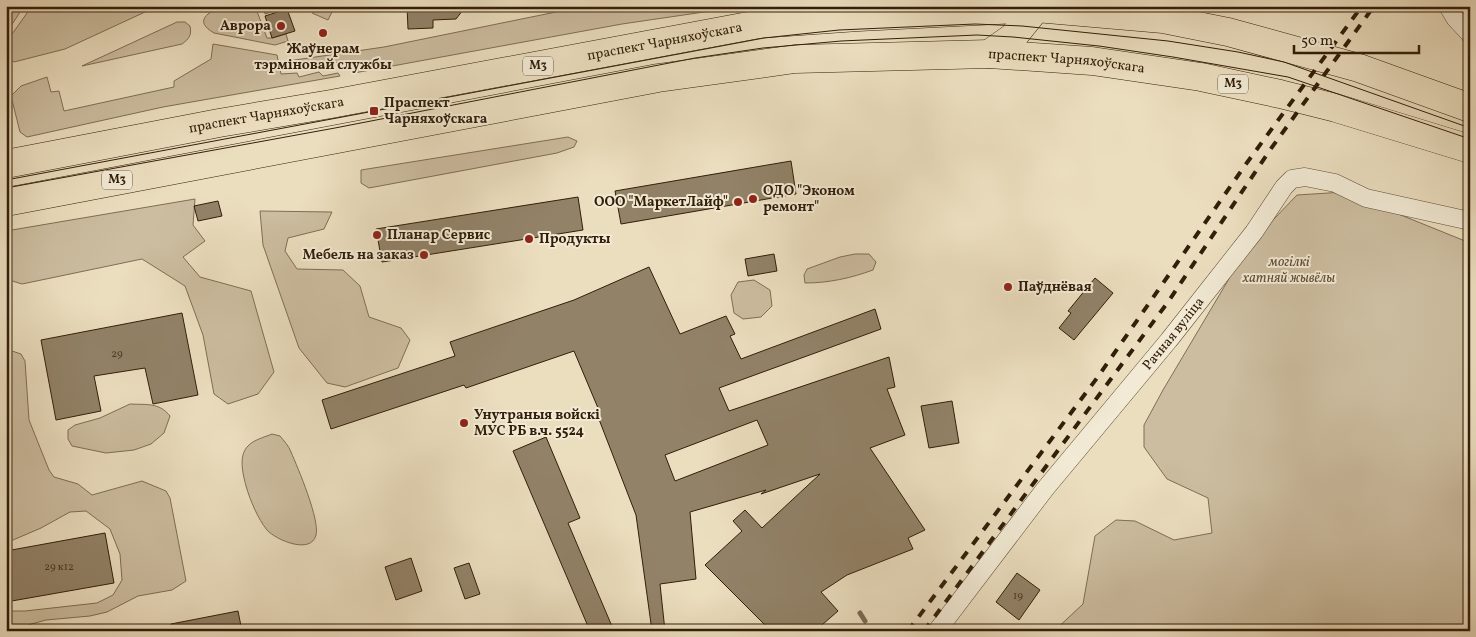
<svg xmlns="http://www.w3.org/2000/svg" width="1476" height="637" viewBox="0 0 1476 637" font-family="Vollkorn,serif">
	<rect width="100%" height="100%" fill="#ebdebf"/>
	<filter id="stains"><feTurbulence type="fractalNoise" baseFrequency=".004" numOctaves="4"/><feColorMatrix values="0 0 0 0 .2 0 0 0 0 .09 0 0 0 0 .02 0 0 0 .5 -.17"/></filter>
	<radialGradient id="worn" r=".72"><stop offset=".6" stop-color="#630" stop-opacity="0"/><stop offset="1" stop-color="#630" stop-opacity=".3"/></radialGradient>
	<!-- green -->
	<path fill="#ccbda0" stroke="#7f6e54" d="M8,6H24L9,29H6V10Z
		M32,6H158L65,49L14,62L11,60L10,37Z
		M223,6H255L267,38H272L286,34L288,41L275,45L214,33C193,21 208,12 223,6Z
		M263,6H306L305,9L296,11L294,8L287,7L265,14Z
		M315,6H335L328,20L312,13Z
		M559,6H745L622,24L354,73L348,62L309,64L288,68V61L384,47L556,12Z
		M177,22H185L190,26C192,35 189,39 182,44L82,66Z
		M213,44L277,55L281,74L297,73L299,77L319,72L323,76L338,73L340,76L163,107L27,137L20,132L11,96L21,86L47,77L51,92L59,91L64,111L174,87V81L211,59Z
		M568,137L577,141L574,147L557,153L369,188L361,183V170Z
		M1344,192L1470,243L1468,268L1470,271V631H1054L1083,604L1095,536L1116,520L1135,521L1174,540L1212,533L1208,498L1167,479L1144,447V425L1163,390L1249,245L1297,195Z
		M195,199L193,225L205,241L183,257L200,277L251,291L274,372L258,394L228,404L214,394L203,335L185,286L142,259L22,284L6,279V231Z
		M260,211L332,212L324,229L288,238L285,251L297,269L343,270L360,286L369,317L401,328L410,340L398,368L345,387L327,383L299,348L263,245Z
		M855,254H869L876,262L873,270C851,278 829,283 805,283L804,275L807,269L840,257Z
		M754,280L770,290L772,306L761,317L743,319L734,313L731,295L738,282Z
		M12,351L21,354L25,361L29,420L49,470L54,477L78,484L92,495L142,481L166,491L170,498L186,581L172,590L138,596L107,612L90,616L46,620L21,627L15,631H6V606L12,611H25L97,603L113,595L122,580L120,554L110,529L86,511L70,512L41,528L6,543V457C15,435 8,416 6,394C5,381 6,367 6,354Z
		M130,404C146,405 159,402 170,416L164,433L151,444L134,450L106,453L72,446L68,439V430L75,425L100,418Z
		M272,434L280,436C284,441 289,446 291,452C298,468 320,520 316,535C311,555 276,540 267,530C258,519 250,500 246,486C243,474 238,456 248,446C253,440 265,437 272,434Z"/>
	<g fill="none" stroke-linecap="round" stroke-linejoin="round">
		<!-- stream -->
		<path stroke="#7b6a51" stroke-width="5" d="M860,613L865,621"/>
	</g>
	<!-- building -->
	<path fill="#928268" stroke="#321e09" fill-rule="evenodd" d="M407,6H466L456,19L433,20V28L408,29Z
		M287,9L295,31L272,38L265,16Z
		M791,161L796,194L621,224L615,191Z
		M578,197L583,230L382,262L376,229Z
		M218,201L222,216L198,221L194,206Z
		M774,254L777,271L748,276L745,259Z
		M649,267L680,334L726,316L735,334L730,336L741,359L875,309L881,329L719,388L729,411L889,357L895,387L887,389L905,435L870,448L925,530L908,538L913,549L847,575L821,592L838,611L815,631H771L705,565L742,531L733,521L745,510L762,528L820,474L761,494L766,490L690,512L696,579L660,584L665,631H652L636,515L595,409L598,408L574,351L466,388L464,385L331,429L322,400L455,356L450,342L574,300ZM757,420L768,445L675,481L665,455Z
		M1095,278L1113,293L1074,340L1059,328L1071,313L1068,311Z
		M182,313L198,395L153,404L145,368L94,376L101,411L56,420L41,340Z
		M952,401L959,443L929,448L921,406Z
		M546,437L580,518L568,523L614,631H590L513,451Z
		M105,533L114,583L6,602V551Z
		M411,558L422,591L396,600L385,567Z
		M469,563L480,594L465,599L454,568Z
		M1017,573L1040,590L1019,620L996,602Z
		M238,611L242,631H171V624Z"/>
	<g fill="none" stroke-linecap="round" stroke-linejoin="round">
		<defs>
			<g id="street">
				<path d="M1448,6L1455,18L1470,34"/>
				<path id="s1" d="M937,631L1045,489L1169,340L1254,232L1284,187L1292,179L1305,177L1335,183L1366,198L1470,221"/>
			</g>
			<g id="primary">
				<path d="M989,54L1013,37L1038,6"/>
				<path id="s2" d="M6,164L219,123L331,104L759,24L858,17L1036,8L1163,19L1228,32L1359,68L1470,108"/>
				<path id="s3" d="M6,202L658,78L795,59L989,54L1092,61L1201,77L1280,94L1336,108L1470,149"/>
			</g>
		</defs>
		<!-- street casing -->
		<use href="#street" stroke="#604e36" stroke-width="19"/>
		<!-- primary casing -->
		<use href="#primary" stroke="#321e09" stroke-width="29"/>
		<!-- street -->
		<use href="#street" stroke="#f2ead5" stroke-width="18"/>
		<!-- primary -->
		<use href="#primary" stroke="#ebdebf" stroke-width="28"/>
		<!-- tram -->
		<path stroke="#321e09" stroke-width="1" d="M6,180L764,38L839,30L975,24L1022,26L1168,41L1238,52L1284,62L1470,128
			M6,188L335,128L695,58L763,48L841,41L977,35L1013,37L1099,46L1173,57L1288,77L1470,139"/>
		<!-- rail -->
		<path stroke="#321e09" stroke-width="4" stroke-dasharray="9 9" stroke-linecap="butt" d="M908,631L1097,378L1246,164L1362,6
			M924,631L1168,302L1270,150L1374,6"/>
	</g>
	<!-- markers -->
	<g fill="#8f2418" stroke="#f2ead5" stroke-width="2">
		<circle cx="281" cy="26" r="5"/>
		<circle cx="323" cy="33" r="5"/>
		<rect x="369" y="106" width="10" height="10" rx="2.5"/>
		<circle cx="753" cy="199" r="5"/>
		<circle cx="738" cy="202" r="5"/>
		<circle cx="377" cy="235" r="5"/>
		<circle cx="529" cy="239" r="5"/>
		<circle cx="424" cy="255" r="5"/>
		<circle cx="1008" cy="287" r="5"/>
		<circle cx="464" cy="423" r="5"/>
	</g>
	<g text-anchor="middle" dominant-baseline="central" stroke-width="4" stroke-linejoin="round" paint-order="stroke">
		<!-- number labels -->
		<g font-size="11" fill="#4a3721">
			<text x="117" y="354">29</text>
			<text x="59" y="567">29 к12</text>
			<text x="1018" y="596">19</text>
		</g>
		<!-- shield labels -->
		<g fill="#f2ead5" stroke="#6c5b46" stroke-width="1">
			<rect x="523" y="56.5" width="30" height="19" rx="4"/>
			<rect x="1218" y="74.5" width="30" height="19" rx="4"/>
			<rect x="102" y="170.5" width="30" height="19" rx="4"/>
		</g>
		<g font-size="12" font-weight="bold" fill="#321e09">
			<text x="538" y="66">М3</text>
			<text x="1233" y="84">М3</text>
			<text x="117" y="180">М3</text>
		</g>
		<!-- poi labels -->
		<g font-size="14" font-weight="bold" fill="#321e09" stroke="#f2ead5" text-anchor="start">
			<text x="271" y="26" text-anchor="end">Аврора</text>
			<text x="323" y="49" text-anchor="middle">Жаўнерам<tspan x="323" dy="16">тэрміновай службы</tspan></text>
			<text x="384" y="103">Праспект<tspan x="384" dy="16">Чарняхоўскага</tspan></text>
			<text x="763" y="191">ОДО "Эконом<tspan x="763" dy="16">ремонт"</tspan></text>
			<text x="728" y="202" text-anchor="end">ООО "МаркетЛайф"</text>
			<text x="387" y="235">Планар Сервис</text>
			<text x="539" y="239">Продукты</text>
			<text x="414" y="255" text-anchor="end">Мебель на заказ</text>
			<text x="1018" y="287">Паўднёвая</text>
			<text x="474" y="415">Унутраныя войскі<tspan x="474" dy="16">МУС РБ в.ч. 5524</tspan></text>
		</g>
		<!-- street labels -->
		<g font-size="14" fill="#321e09" stroke="#f2ead5">
			<text stroke="none"><textPath href="#s2" startOffset="670">праспект Чарняхоўскага</textPath></text>
			<text stroke="none"><textPath href="#s3" startOffset="1074">праспект Чарняхоўскага</textPath></text>
			<text stroke="none"><textPath href="#s2" startOffset="265">праспект Чарняхоўскага</textPath></text>
			<text stroke="none"><textPath href="#s1" startOffset="380">Рачная вуліца</textPath></text>
		</g>
		<!-- park labels -->
		<g font-size="14" font-style="italic" fill="#604e36" stroke="#f2ead5">
			<text x="1289" y="262">могілкі<tspan x="1289" dy="16">хатняй жывёлы</tspan></text>
		</g>
	</g>
	<!-- margin -->
	<rect width="1476" height="637" fill="none" stroke="#ebdebf" stroke-width="25"/>
	<rect x="8" y="8" width="1461" height="622" fill="none" stroke="#321e09" stroke-width="2.5"/>
	<rect x="12" y="12" width="1451" height="612" fill="none" stroke="#321e09"/>
	<!-- scale -->
	<path d="M1294 45v8h125v-8" fill="none" stroke="#321e09" stroke-width="2.5"/>
	<text x="1301" y="45" font-size="15" fill="#321e09" stroke="#f2ead5" stroke-width="4" paint-order="stroke">50 m</text>
	<rect width="100%" height="100%" filter="url(#stains)"/>
	<rect width="100%" height="100%" fill="url(#worn)"/>
</svg>
